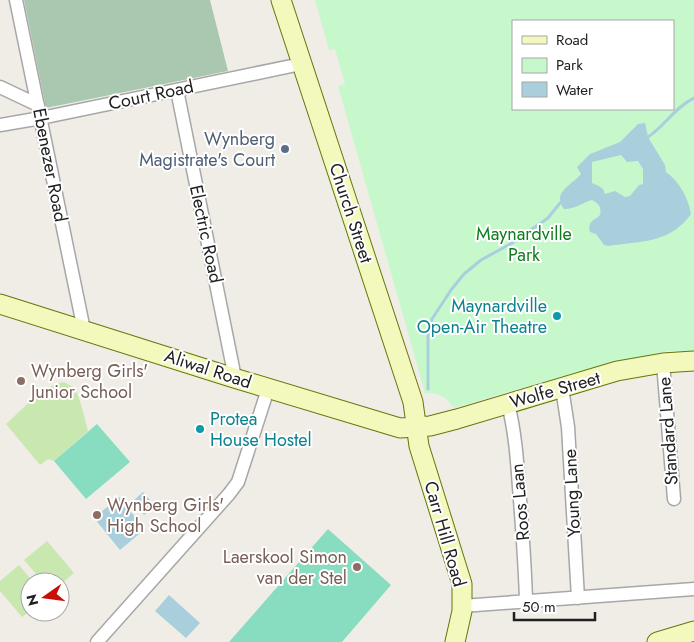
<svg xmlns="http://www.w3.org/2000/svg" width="694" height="642" viewBox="0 0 694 642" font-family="Jost,sans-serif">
	<rect width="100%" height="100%" fill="#f0ede7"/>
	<!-- grass -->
	<path fill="#c9e8af" d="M64,382L75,388L81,404L88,431L54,461L48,459L40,465L6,424C21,411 44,384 64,382Z
		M47,541L74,573L60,585V582H43L24,560Z
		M19,565L33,582H30V611L22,617L0,591V581Z"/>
	<!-- cemetery -->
	<path fill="#a9c8af" d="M24,0H210L228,71L46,108Z"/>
	<!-- park -->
	<path fill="#c6f8cc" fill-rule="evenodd" d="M315,0H694V351H667L570,374L454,408C447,397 438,392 425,393L338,86L345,84L335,49L329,50ZM513,21H673V109H513Z"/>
	<!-- pitch -->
	<path fill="#88dcbf" d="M97,424L130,462L86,499L54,461Z
		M328,529L391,585L342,642H229Z"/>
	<!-- water -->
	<path fill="#a9cfdc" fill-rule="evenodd" d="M645,123L648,137L665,165L666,172C680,182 688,198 691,214C688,218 684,223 680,226C662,243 632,242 608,246L604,245L596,234L590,232C587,221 594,221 600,215C602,207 598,203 592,200C581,203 576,209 564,209C551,193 572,185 581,174L577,167L590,154L620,142L638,124ZM621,155L627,162L638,161L643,169V184L639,185L630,196L625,197L615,191L605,194C603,186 598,186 592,183V162Z
		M143,492L155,506L144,515L133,501Z
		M119,497L145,529L120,550L94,518Z
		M169,595L200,623L186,638L155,611Z"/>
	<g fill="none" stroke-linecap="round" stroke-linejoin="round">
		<!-- stream -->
		<path stroke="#a9cfdc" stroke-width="3" d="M648,137C665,126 675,107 694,98
			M428,389V331L432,319L451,290L464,274L481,260L512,243L548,218L560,203"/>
		<defs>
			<path id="street" d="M16,0L84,330
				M0,87L38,105
				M177,90L234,373V378
				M0,125L41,118L301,64
				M663,363L674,499
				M562,388L568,427L578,598
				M508,404C515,431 517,459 519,487C522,525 525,563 526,601
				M462,606L694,589
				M97,642L229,494L238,482L268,389"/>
			<path id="secondary" d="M281,0L413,402L419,446L462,584V611L455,642
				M0,304L234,378L400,428L430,426L457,419L617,371L663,363L694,361
				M657,642L694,631"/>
		</defs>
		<!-- street casing -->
		<use href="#street" stroke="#a7a7a7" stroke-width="15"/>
		<!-- secondary casing -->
		<use href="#secondary" stroke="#667609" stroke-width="21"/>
		<!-- street -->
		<use href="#street" stroke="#fff" stroke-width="12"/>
		<!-- secondary -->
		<use href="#secondary" stroke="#f3f8bd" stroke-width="19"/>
	</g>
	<!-- markers -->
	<circle fill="#5c6f8a" stroke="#fff" stroke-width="2" cx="285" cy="149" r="5"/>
	<g fill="#0f9aa8" stroke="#fff" stroke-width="2">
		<circle cx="557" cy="316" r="5"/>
		<circle cx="200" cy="429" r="5"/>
	</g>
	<g fill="#8d6e63" stroke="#fff" stroke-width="2">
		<circle cx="21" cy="381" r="5"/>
		<circle cx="97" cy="515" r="5"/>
		<circle cx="357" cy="567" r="5"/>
	</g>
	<g text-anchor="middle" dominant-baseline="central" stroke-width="4" stroke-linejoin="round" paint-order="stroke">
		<!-- street labels -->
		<g font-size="18" fill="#202020" stroke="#fff">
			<text transform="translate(151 95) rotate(-12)">Court Road</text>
			<text transform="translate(50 165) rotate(79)">Ebenezer Road</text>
			<text transform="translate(351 213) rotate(72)">Church Street</text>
			<text transform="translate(206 234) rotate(78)">Electric Road</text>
			<text transform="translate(208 369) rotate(18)">Aliwal Road</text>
			<text transform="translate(555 390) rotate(-16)">Wolfe Street</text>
			<text transform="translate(668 431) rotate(-94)">Standard Lane</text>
			<text transform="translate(572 493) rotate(-93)">Young Lane</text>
			<text transform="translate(520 502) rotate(-95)">Roos Laan</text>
			<text transform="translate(445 534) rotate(74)">Carr Hill Road</text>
		</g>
		<!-- service labels -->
		<g font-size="18" fill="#4e5e75" stroke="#fff" text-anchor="end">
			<text x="275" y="139">Wynberg<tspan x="275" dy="21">Magistrate's Court</tspan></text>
		</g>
		<!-- park labels -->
		<g font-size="18" fill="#0f7d1d" stroke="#fff">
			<text x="524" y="234">Maynardville<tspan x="524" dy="21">Park</tspan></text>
		</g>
		<!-- culture labels -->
		<g font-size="18" fill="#0d838f" stroke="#fff" text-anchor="end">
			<text x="547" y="306">Maynardville<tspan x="547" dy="21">Open-Air Theatre</tspan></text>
			<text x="210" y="419" text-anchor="start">Protea<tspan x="210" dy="21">House Hostel</tspan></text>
		</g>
		<!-- education labels -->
		<g font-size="18" fill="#785e54" stroke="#fff" text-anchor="start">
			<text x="31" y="371">Wynberg Girls'<tspan x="31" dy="21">Junior School</tspan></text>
			<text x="107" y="505">Wynberg Girls'<tspan x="107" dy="21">High School</tspan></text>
			<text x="347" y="557" text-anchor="end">Laerskool Simon<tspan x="347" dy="21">van der Stel</tspan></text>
		</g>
	</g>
	<!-- legend -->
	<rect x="512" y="20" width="162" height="90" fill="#ffffff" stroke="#a6a6a6"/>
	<rect x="522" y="36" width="25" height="8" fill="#f3f8bd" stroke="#a6a6a6"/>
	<text x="556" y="45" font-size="15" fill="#202020">Road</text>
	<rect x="522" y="58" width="25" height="15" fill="#c6f8cc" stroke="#a6a6a6"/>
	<text x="556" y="70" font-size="15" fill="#202020">Park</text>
	<rect x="522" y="82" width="25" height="15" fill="#a9cfdc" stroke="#a6a6a6"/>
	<text x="556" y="95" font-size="15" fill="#202020">Water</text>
	<!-- north arrow -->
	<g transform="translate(45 597) rotate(256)"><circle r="24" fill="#ffffff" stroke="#a6a6a6"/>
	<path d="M0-4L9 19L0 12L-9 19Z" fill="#c90e07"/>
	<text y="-8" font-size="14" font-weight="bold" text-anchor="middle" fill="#202020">N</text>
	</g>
	<!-- scale -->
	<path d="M514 612v8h81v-8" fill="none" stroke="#202020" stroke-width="2.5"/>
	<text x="522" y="612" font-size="15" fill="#202020" stroke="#ffffff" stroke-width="4" paint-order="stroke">50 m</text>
</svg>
